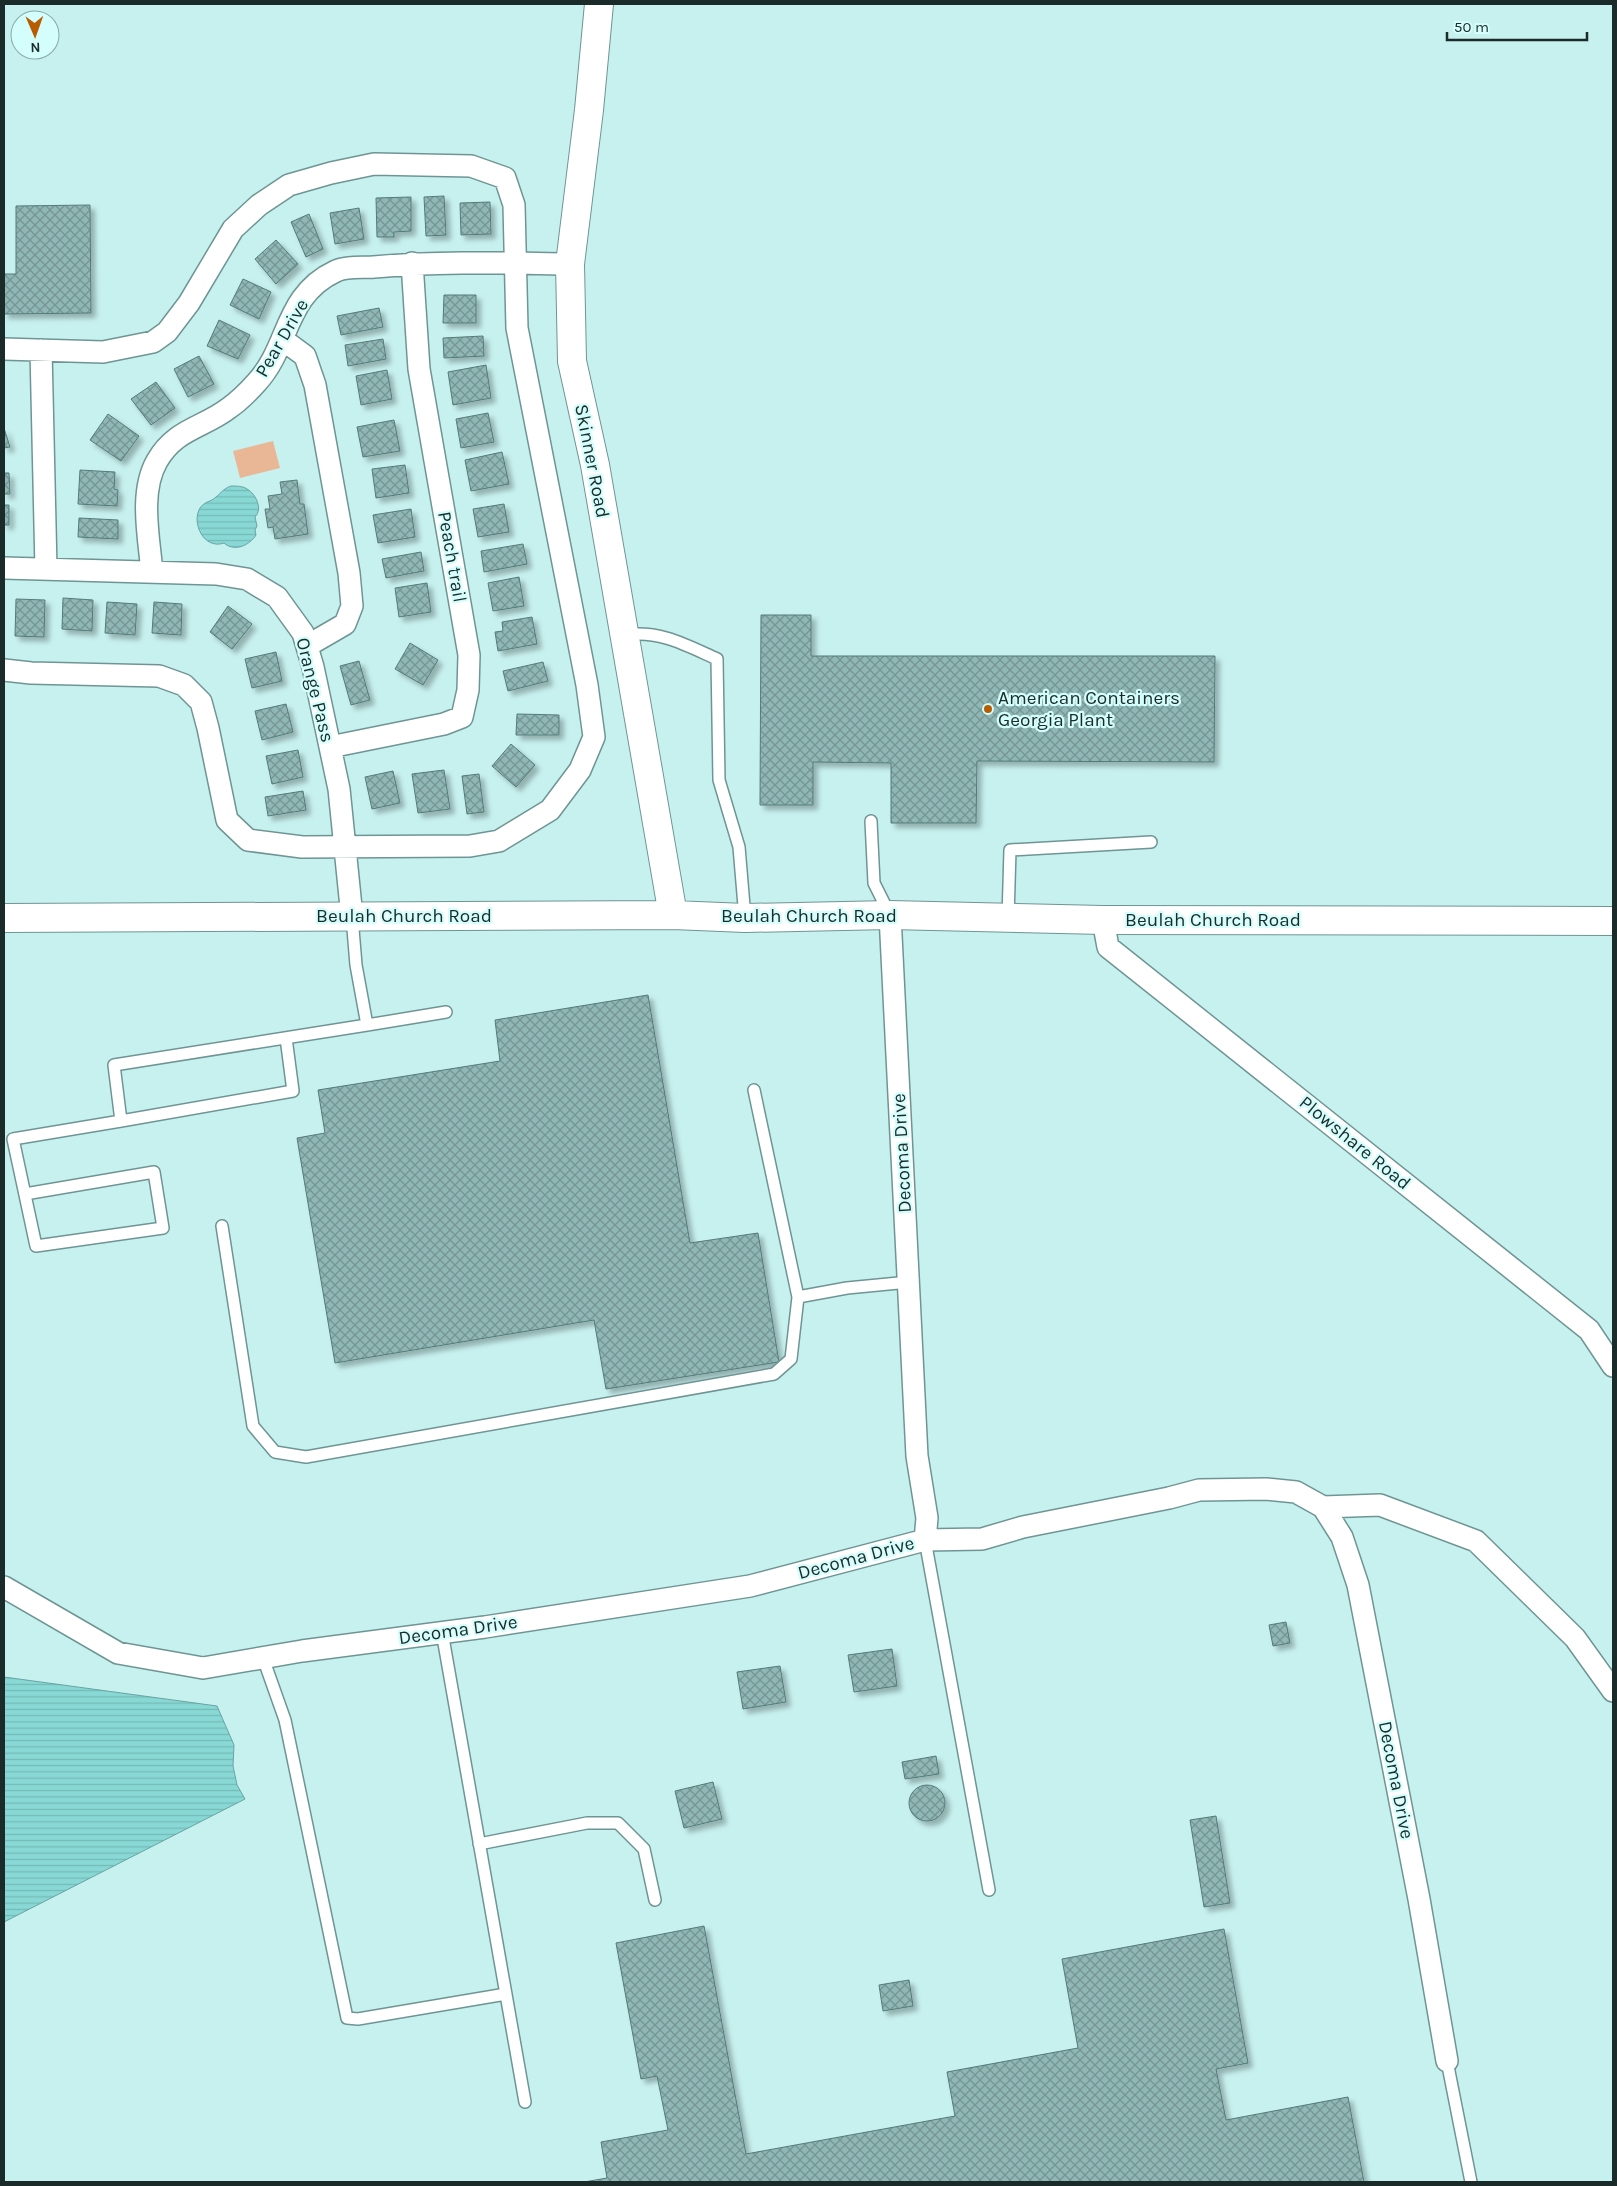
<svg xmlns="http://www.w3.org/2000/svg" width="1617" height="2186" viewBox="0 0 1617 2186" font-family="Karla,sans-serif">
	<defs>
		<pattern id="water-rules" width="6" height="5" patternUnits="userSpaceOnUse" patternTransform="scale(1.25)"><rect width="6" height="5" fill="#88d8d5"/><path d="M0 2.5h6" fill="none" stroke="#75bab7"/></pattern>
		<pattern id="building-cross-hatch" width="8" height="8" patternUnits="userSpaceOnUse" patternTransform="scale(1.25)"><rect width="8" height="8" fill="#8fb7b5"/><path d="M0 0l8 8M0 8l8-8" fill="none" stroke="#749593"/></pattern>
		<filter id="shadow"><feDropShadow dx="4.5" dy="4.5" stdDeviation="2.5" flood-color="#0004"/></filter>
	</defs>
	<rect width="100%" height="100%" fill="#c7f1ef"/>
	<!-- park -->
	<path fill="#eab796" d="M273,441L280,468L240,478L233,451Z"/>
	<!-- water -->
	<path fill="url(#water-rules)" stroke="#67a4a2" d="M231,486C236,486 243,486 247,489C256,494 263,509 255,517L257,526L255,530L256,535C249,546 234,552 224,543C204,550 191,523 200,508C205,501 211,502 216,497C221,493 223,489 231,486Z
		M4,1677L217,1706L234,1745L233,1766L237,1785L245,1799L4,1922Z"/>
	<!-- building -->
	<path fill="url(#building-cross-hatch)" stroke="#547a79" filter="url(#shadow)" d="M444,196L446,235L426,236L424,197Z
		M411,197V231L394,232V237H377L376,198Z
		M490,202L491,234L461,235L460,203Z
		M90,205L91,313L4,314V274H16V206Z
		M359,208L364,239L335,244L330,213Z
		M309,214L323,249L306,257L291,222Z
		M276,240L298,264L276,284L255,259Z
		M243,279L271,292L259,319L230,305Z
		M444,295H476V323H443Z
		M379,308L383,327L341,335L337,316Z
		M219,320L250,335L238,359L207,346Z
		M483,336L484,356L444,358L443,338Z
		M383,339L386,359L348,366L345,345Z
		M199,356L214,384L188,397L174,369Z
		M486,365L491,398L453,405L448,372Z
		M387,370L392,399L361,405L356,376Z
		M156,382L175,408L151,425L131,399Z
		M488,413L494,442L461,448L456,419Z
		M108,414L139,436L121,461L90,440Z
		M394,420L400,451L363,457L357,427Z
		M4,428L10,447L4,448Z
		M502,452L509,484L471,491L465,460Z
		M405,465L409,493L376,498L372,469Z
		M80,470L115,472L114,489L118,490L117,506L78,504Z
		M4,473H9L10,494H4Z
		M297,480L300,504H304L308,534L275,539L273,527L268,528L265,509H270L268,496L282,494L280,482Z
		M504,504L509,532L478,537L473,509Z
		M4,505H9V525H4Z
		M411,509L415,537L378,543L373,515Z
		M79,518L118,520V539L78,537Z
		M523,544L527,564L484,572L481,551Z
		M421,552L424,571L386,578L382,559Z
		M519,577L524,606L493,611L488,583Z
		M427,583L431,612L399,617L395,588Z
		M63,598L93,600L92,631L62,629Z
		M16,599L45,600L44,637L15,636Z
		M107,602L137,604L135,635L105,633Z
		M154,602L182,604L181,635L152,633Z
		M228,606L252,624L232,649L210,632Z
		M761,615H811V656H1215L1214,762L977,761L976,823H891V763L813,762V805H760Z
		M532,617L537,644L498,651L495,632L503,631L502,622Z
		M410,643L438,660L423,685L395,669Z
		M276,652L282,681L252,688L245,659Z
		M359,661L370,700L351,705L340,666Z
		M543,662L548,681L508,691L503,671Z
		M286,704L293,732L262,740L255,711Z
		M517,714L559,715V735H516Z
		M511,744L535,765L516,787L492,766Z
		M298,750L303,777L272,784L266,756Z
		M444,770L450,809L418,813L412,774Z
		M393,771L400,803L372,809L365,777Z
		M479,774L484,812L467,814L462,776Z
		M303,791L306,810L268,816L265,797Z
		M648,995L690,1243L758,1233L779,1362L606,1389L594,1320L335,1363L297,1138L325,1133L318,1090L500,1061L495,1020Z
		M1286,1622L1290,1643L1273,1646L1269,1625Z
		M892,1649L897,1686L854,1692L848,1655Z
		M780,1666L786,1702L743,1709L737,1672Z
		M936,1756L939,1774L905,1779L902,1762Z
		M713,1782L722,1819L684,1828L675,1791Z
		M909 1803a18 18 0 1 1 36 0a18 18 0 1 1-36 0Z
		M1216,1816L1230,1903L1204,1907L1190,1820Z
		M704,1926L746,2154L955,2116L947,2072L1078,2048L1062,1959L1224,1929L1248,2063L1216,2069L1226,2120L1348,2097L1364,2182H584L607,2178L601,2142L668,2130L657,2076L641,2079L616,1943Z
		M909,1980L913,2006L883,2011L879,1985Z"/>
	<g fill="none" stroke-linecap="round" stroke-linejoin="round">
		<defs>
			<path id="lane" d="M625,635C660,630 686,645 717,659L719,780L739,847L745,918
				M871,821L874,883L889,913
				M352,917L356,965L367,1025L446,1012
				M1008,918L1010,850L1151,842
				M754,1090L798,1297
				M121,1121L293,1091L286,1038
				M25,1194L154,1172L163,1228L36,1246L13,1139L121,1121L114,1065L367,1025
				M222,1226L253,1426L275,1452L306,1457L774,1374L791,1359L798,1297L847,1288L909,1282
				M925,1540L989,1890
				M442,1632L525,2102
				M263,1658L285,1720L347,2018L358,2019L506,1994
				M479,1844L587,1823H618L644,1849L655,1900
				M1447,2061L1471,2182"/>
			<path id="street" d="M282,339L305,356L315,385L349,573L352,606L345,624L307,646
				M4,349L103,352L153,342L167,332L189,303L233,229L259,205L289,185L331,173L374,164L471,166L505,178L514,205L517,328L587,685L594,737L580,770L550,810L499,841L470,846L302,847L248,840L227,820L208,728L201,702L184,685L159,676L31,673L4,670
				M41,350L46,569
				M4,568L216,574L247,579L277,597L303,633L313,667L339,789L352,917
				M152,572C149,538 139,492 157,461C175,429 203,428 229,408C239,401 249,391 257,382C290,346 284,295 336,271C346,266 363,268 374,267C439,261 505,263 570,264
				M330,747L444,724L462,717L468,690L469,655L419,369L412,263
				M890,915L917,1456L927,1518L925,1540L982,1539L1023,1527L1169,1498L1199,1490L1266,1489L1296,1492L1323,1507L1342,1537L1358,1585L1419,1899L1447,2061
				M1103,920L1108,947L1589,1330L1613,1366
				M1323,1507L1380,1505L1476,1541L1575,1638L1613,1691
				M4,1587L118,1653L203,1668L302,1651L485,1627L750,1586L925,1540"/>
			<path id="secondary" d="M599,4L589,110L570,264L572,361L595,465L673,915
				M4,918L673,915L745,918L890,915L1103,920L1613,921"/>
		</defs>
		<!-- lane casing -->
		<use href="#lane" stroke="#6e9594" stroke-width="14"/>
		<!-- street casing -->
		<use href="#street" stroke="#6e9594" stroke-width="24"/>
		<!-- secondary casing -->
		<use href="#secondary" stroke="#6e9594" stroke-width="30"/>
		<!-- lane -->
		<use href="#lane" stroke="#fff" stroke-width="11"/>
		<!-- street -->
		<use href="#street" stroke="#fff" stroke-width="21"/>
		<!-- secondary -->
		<use href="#secondary" stroke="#fff" stroke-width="28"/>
	</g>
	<!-- markers -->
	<circle fill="#b85c02" stroke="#d4fefc" stroke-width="2" cx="988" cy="709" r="5"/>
	<g text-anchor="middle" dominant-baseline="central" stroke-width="4.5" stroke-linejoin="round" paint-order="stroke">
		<!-- street labels -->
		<g font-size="19" fill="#1b2b2a" stroke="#d4fefc">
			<text transform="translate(282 338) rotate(-60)">Pear Drive</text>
			<text transform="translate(592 461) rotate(79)">Skinner Road</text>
			<text transform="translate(452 557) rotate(80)">Peach trail</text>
			<text transform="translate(315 690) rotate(76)">Orange Pass</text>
			<text x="404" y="916">Beulah Church Road</text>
			<text x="809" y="916">Beulah Church Road</text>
			<text x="1213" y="920">Beulah Church Road</text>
			<text transform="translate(1355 1143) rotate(39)">Plowshare Road</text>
			<text transform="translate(902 1153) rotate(-93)">Decoma Drive</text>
			<text transform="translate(856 1558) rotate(-15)">Decoma Drive</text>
			<text transform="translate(458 1630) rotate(-8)">Decoma Drive</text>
			<text transform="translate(1396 1780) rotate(79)">Decoma Drive</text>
		</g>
		<!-- poi labels -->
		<g font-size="19" fill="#1b2b2a" stroke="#d4fefc" text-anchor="start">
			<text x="998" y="698">American Containers<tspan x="998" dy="22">Georgia Plant</tspan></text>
		</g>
	</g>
	<!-- border -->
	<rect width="1617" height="2186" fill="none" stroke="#1b2b2a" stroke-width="10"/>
	<!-- north arrow -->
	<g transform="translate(35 35) rotate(178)"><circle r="24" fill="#d4fefc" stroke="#8aaaa8"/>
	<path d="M0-4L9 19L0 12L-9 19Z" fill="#b85c02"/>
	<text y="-8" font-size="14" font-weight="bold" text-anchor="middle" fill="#1b2b2a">N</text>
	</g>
	<!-- scale -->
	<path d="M1447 32v8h140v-8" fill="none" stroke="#1b2b2a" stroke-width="2.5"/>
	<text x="1454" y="32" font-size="15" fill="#1b2b2a" stroke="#d4fefc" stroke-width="4" paint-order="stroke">50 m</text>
</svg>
